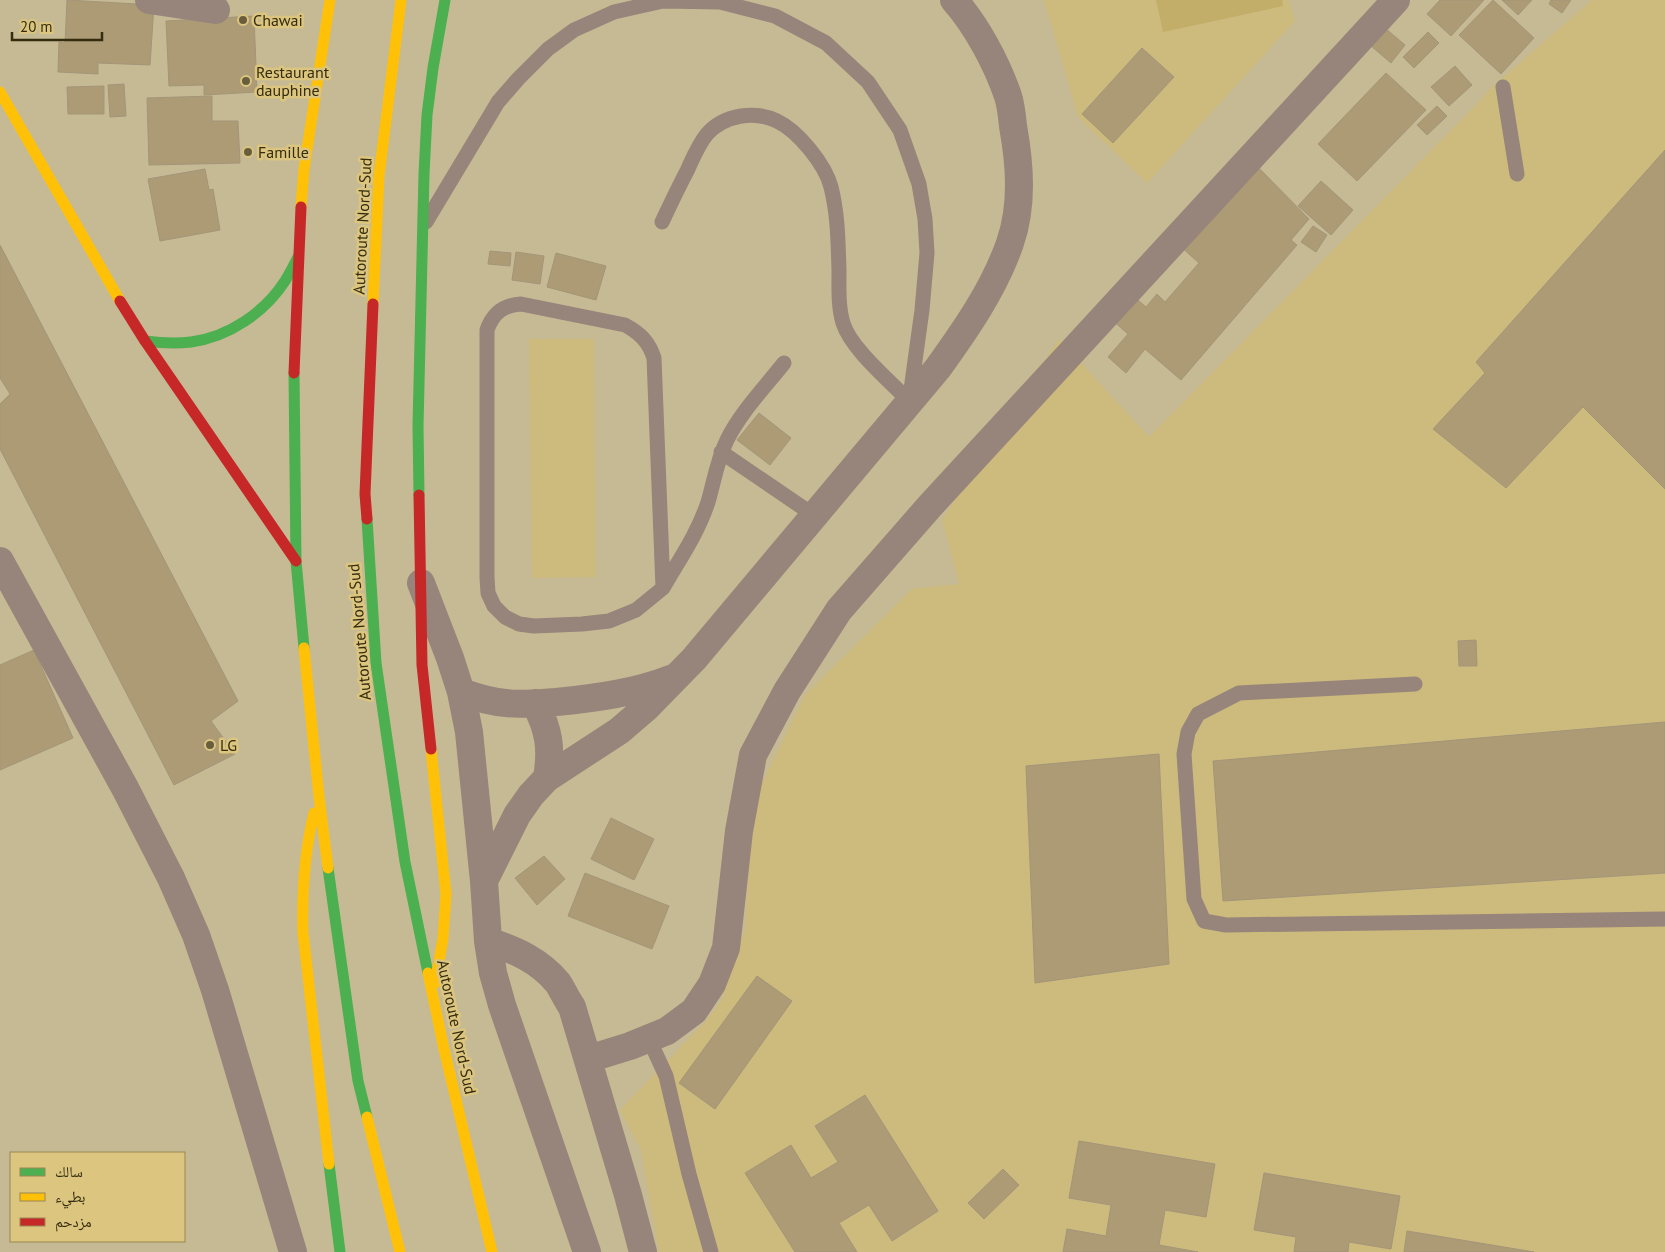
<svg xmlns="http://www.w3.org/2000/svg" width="1665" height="1252" viewBox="0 0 1665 1252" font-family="'PT Sans','Noto Naskh Arabic',sans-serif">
	<rect width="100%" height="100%" fill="#c6ba94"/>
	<!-- built -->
	<path fill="#cdba7d" d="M1044,0H1288L1295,21L1147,183L1078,117Z
		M1592,0H1665V1252H659L641,1150L620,1110L704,1023L721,1001L745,930L753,802L805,695L912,589L959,584L942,520L1059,339L1149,437L1478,103L1490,89Z
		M529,339H594L596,577L532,578Z"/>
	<!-- green -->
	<path fill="#c2ad69" d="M1156,0H1282L1283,6L1163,32Z"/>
	<!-- building -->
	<path fill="#ad9b76" stroke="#a39578" d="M67,0L154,5L150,65L98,63V74L58,72L59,42L65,43Z
		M1440,0H1484L1451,36L1427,14Z
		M1493,0L1534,38L1501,74L1459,35Z
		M1502,0H1532L1518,15Z
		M1551,0H1571L1562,13L1549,4Z
		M254,16L257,92L204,95V85L169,86L166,21Z
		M1385,28L1405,45L1391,63L1371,46Z
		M1428,32L1439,43L1414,68L1403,57Z
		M1142,48L1174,77L1113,143L1082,114Z
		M1455,66L1472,85L1449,106L1431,87Z
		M1386,73L1426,110L1357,181L1318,144Z
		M124,84L126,116L110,117L108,85Z
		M104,86V114H68L67,87Z
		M212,96V121H238L240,163L149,165L147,98Z
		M1437,106L1447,116L1427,135L1417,125Z
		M1665,150V489L1583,407L1506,488L1433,429L1485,373L1476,362Z
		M1253,162L1309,219L1291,240L1297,245L1181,380L1145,349L1126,373L1108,357L1128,334L1111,319L1132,295L1146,307L1157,294L1165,302L1199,263L1180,246Z
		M205,169L209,190L213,189L220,230L160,241L148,179Z
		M1321,181L1353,210L1331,235L1298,206Z
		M1313,226L1327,235L1316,252L1301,242Z
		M0,245L238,701L211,721L235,754L174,785L0,449V404L10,394L0,378Z
		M490,251L511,253L510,266L488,264Z
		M516,252L544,256L540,284L512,280Z
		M556,253L606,266L596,300L547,287Z
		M759,413L791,438L770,465L737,440Z
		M1476,640L1477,666H1459L1458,641Z
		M34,650L73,738L0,770V665Z
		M1665,722V873L1223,901L1213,761Z
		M1159,754L1169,964L1035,983L1026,766Z
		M611,818L654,839L634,880L591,859Z
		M544,856L565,879L537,905L515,878Z
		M585,873L669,906L652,949L568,916Z
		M757,976L792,1001L715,1109L679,1083Z
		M865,1095L938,1211L892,1241L869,1205L839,1223L857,1252H795L745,1173L791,1145L811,1178L838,1162L815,1126Z
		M1079,1141L1215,1164L1206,1217L1165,1210L1159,1245L1198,1252H1063L1067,1229L1106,1236L1111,1205L1069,1198Z
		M1003,1169L1019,1185L984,1219L968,1203Z
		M1264,1173L1400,1196L1391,1249L1349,1242L1348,1252H1294L1296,1237L1254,1230Z
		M1407,1231L1534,1252H1404Z"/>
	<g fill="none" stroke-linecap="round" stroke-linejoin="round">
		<!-- lane -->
		<path stroke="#97847a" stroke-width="15" d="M1503,87L1517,174
			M426,222L498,102L518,79L548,49L574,30L614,12L663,1L720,2L775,16L826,43L868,82L900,130L919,184L925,219L927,253L922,310L910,397
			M662,222C670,205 678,188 687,171C693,158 698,145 707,134C724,115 754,110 777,121C798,131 825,164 831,187C838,215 838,242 839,270C839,288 838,306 843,323C851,349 890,381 909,401
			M521,304L625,325C640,333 649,342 654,358L663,588L636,610L609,621L582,624L534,626L519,624L505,617L494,606L488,593L487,577V330C493,313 503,305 521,304Z
			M721,452L815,516
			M663,588C679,560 698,533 708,502C714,482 717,460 727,440C740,413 765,387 784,363
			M1415,684L1239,693L1198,714L1188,732L1184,754L1194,899L1204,921L1226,925L1665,919
			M649,1039L666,1076L689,1174L711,1252"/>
		<!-- street -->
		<path stroke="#97847a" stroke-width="28" d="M149,0L216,10
			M0,561L125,788L171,878L196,935L215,990L293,1252
			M421,583L450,658L461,692L469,732L484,881L488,941L493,973L502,1005L587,1252
			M461,692C475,697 490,702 506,703C522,705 539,703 556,702C596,698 635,693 673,678
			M535,703C549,730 552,748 547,778
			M484,881L517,815L531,795L547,778L619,731L647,707L694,659L938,368C966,329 994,289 1010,243C1023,205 1020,165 1013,126C1012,116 1011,105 1008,96C997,64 977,26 954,0
			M488,941C515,950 539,960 558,983C563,991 567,1000 572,1007L628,1195L643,1252
			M588,1059L630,1046L667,1031L694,1011L712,984L726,948L739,831L753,755L787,691L839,610L929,507L1396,0"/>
		<!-- fast -->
		<path stroke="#4caf50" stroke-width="11" d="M145,341C160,343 176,344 191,342C229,337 265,312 285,281C290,273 294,265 298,257
			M294,373L296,561L304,648
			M419,495L418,426L424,174L427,115L433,68L445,0
			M367,519L376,663L405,862L428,973
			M328,868L358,1081L367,1117
			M329,1164L340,1252"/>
		<!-- slow -->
		<path stroke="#ffc107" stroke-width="11" d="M0,92L120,301
			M301,207L304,169L330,0
			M373,304L379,176L401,0
			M304,648L319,797L328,868
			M431,749L446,894L443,939L435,983
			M314,813C304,853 302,892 303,932L329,1164
			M428,973L444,1049L492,1252
			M367,1117L400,1252"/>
		<!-- jam -->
		<path stroke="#c62828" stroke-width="11" d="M120,301L145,341L296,561
			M294,373L301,207
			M419,495L422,665L431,749
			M367,519L365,494L373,304"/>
	</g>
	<!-- markers -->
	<g fill="#685e3e" stroke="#dbc57f" stroke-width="2">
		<circle cx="243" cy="20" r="5"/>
		<circle cx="246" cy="81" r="5"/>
		<circle cx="248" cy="152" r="5"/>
		<circle cx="210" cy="745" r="5"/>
	</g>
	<g text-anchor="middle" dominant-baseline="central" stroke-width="5" stroke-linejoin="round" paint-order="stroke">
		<!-- poi labels -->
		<g font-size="16" fill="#352c0f" stroke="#dbc57f" text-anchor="start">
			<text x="253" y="20">Chawai</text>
			<text x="256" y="72">Restaurant<tspan x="256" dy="18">dauphine</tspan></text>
			<text x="258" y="152">Famille</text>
			<text x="220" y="745">LG</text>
		</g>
		<!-- street labels -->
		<g font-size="16" fill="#352c0f" stroke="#dbc57f">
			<text transform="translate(362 226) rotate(-87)">Autoroute Nord-Sud</text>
			<text transform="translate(359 632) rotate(-95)">Autoroute Nord-Sud</text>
			<text transform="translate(457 1027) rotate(78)">Autoroute Nord-Sud</text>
		</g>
	</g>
	<!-- legend -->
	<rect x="10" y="1152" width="175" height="90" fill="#dbc57f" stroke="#998852"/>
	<rect x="20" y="1168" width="25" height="8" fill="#4caf50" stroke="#998852"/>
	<text x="55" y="1177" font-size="15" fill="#352c0f">سالك</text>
	<rect x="20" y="1193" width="25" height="8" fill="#ffc107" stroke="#998852"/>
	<text x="55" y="1202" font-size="15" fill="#352c0f">بطيء</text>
	<rect x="20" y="1218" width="25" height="8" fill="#c62828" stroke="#998852"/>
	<text x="55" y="1227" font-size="15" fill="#352c0f">مزدحم</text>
	<!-- scale -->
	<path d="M12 32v8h90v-8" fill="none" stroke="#352c0f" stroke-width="2.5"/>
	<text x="20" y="32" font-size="15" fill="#352c0f" stroke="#dbc57f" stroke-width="4" paint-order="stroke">20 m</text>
</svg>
